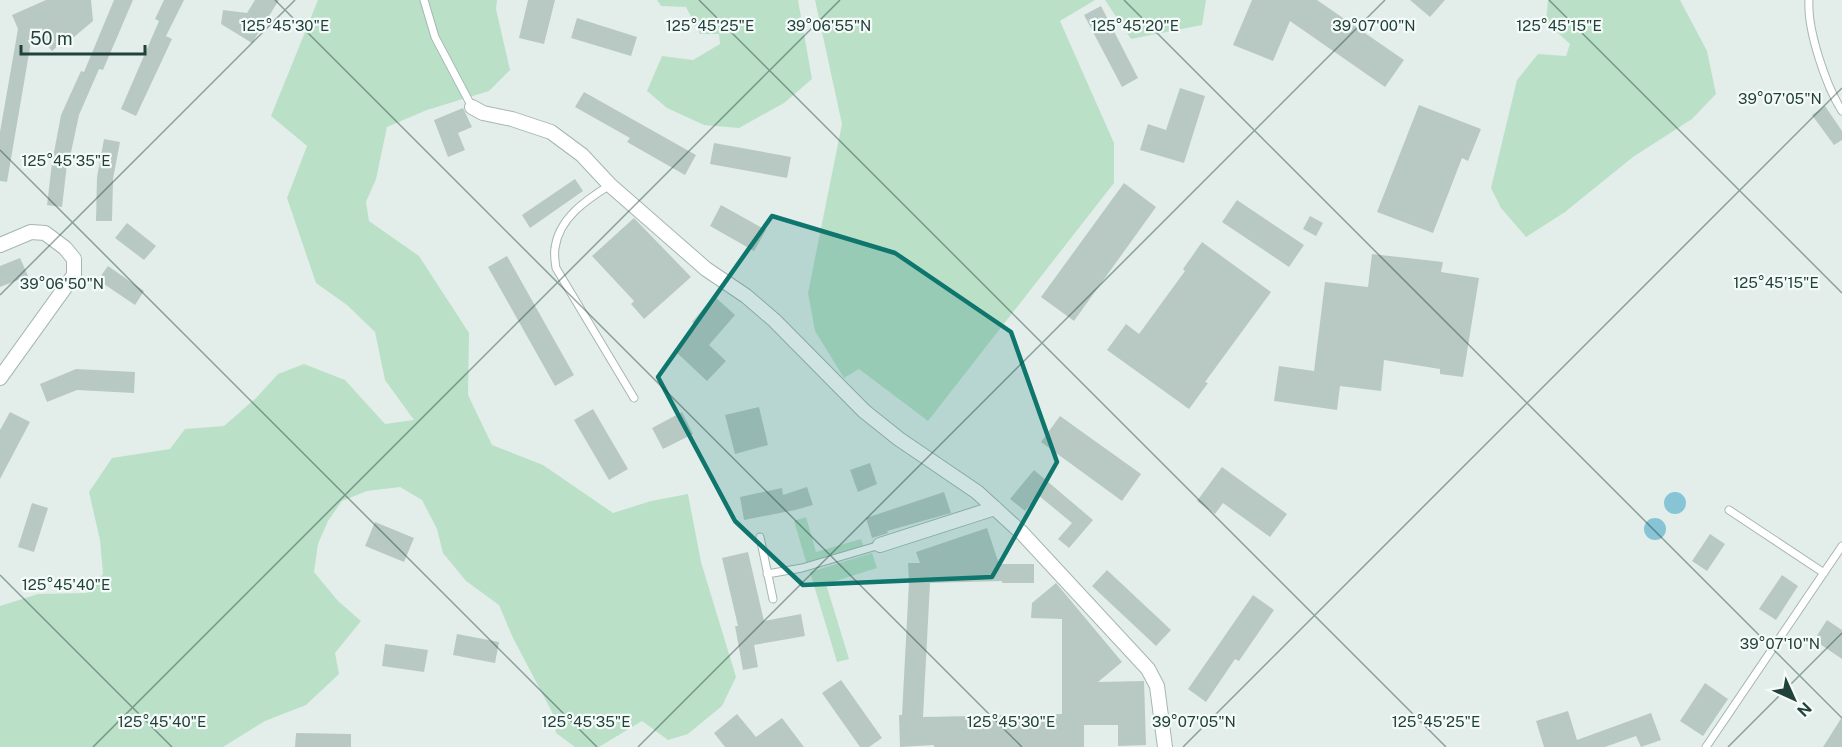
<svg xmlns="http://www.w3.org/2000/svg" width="1842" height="747" viewBox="0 0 1842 747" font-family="'Public Sans',sans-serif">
	<rect width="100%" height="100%" fill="#e3eeea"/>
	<!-- green -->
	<path fill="#bbe0c8" d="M318,0H497L496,9L510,70L489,91L427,110L387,127L376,179L366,202L369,221L419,256L469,333L468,395L492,445L543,465L613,513L651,501L688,494L701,562L736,677L722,706L688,734L668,740L642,721L599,747H575L556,733L552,712L513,638L499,605L466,581L443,553L437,529L422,500L400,487L367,491L342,501L328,521L318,544L314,572L338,601L361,621L335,653L339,674L306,705L265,721L223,747H0V606L38,594L87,593L103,574L100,540L89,492L112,458L170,449L185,429L224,426L256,398L278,374L304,364L345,380L385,424L414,420L385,380L375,332L347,305L316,283L287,198L307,146L271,116Z
		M657,0H798L812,79L784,103L739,128L704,125L667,108L647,91L662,56L693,60L720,44L719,34H700L686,7L661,6Z
		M815,0H1095L1060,21L1114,143V183L928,421L859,369L844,378L815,331L808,293L842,124Z
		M1105,0H1206L1202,25L1131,39Z
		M1548,0H1680L1707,51L1716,94L1692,119L1633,157L1565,212L1526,237L1501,208L1491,188L1517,80L1538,54L1566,56L1570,44L1546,22Z
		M806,517L816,552L861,539L864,547L807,565L794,521Z
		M872,553L877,568L826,584L849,659L837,662L810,572Z"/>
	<!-- water -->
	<path fill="#87c4d6" d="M1664 503a11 11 0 1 1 22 0a11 11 0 1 1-22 0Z
		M1644 529a11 11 0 1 1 22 0a11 11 0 1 1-22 0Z"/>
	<!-- building -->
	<path fill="#b8c9c3" d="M46,0H91L93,21L61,48L59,45L52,51L33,30L7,182L0,181V132L18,29L12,15Z
		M114,0H133L103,70L99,69L79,115L70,157L68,156L62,207L47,205L52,163L61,115L81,71L84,72Z
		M164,0H184L166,36L172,39L136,116L121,109L159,21L155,19Z
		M255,0H279L252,43L221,24L223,10L247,13Z
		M528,0H555L544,44L519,38Z
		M1252,0H1317L1404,60L1385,87L1290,21L1273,61L1233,45Z
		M1410,0H1445L1430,17Z
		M1101,6L1138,78L1122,87L1084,15Z
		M577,18L637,37L631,56L571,38Z
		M1180,88L1205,96L1184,163L1140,150L1148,124L1166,130Z
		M584,92L696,155L685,175L627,142L630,138L575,107Z
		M1419,105L1481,129L1468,161L1462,158L1433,233L1377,212Z
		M1825,106L1842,131V140L1834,145L1812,115Z
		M463,108L472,127L458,133L465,150L448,157L434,120Z
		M104,139L120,142L113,179L112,221H96L97,177Z
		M714,143L791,157L787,178L710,164Z
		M575,179L583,191L530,228L522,215Z
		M1124,183L1156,207L1074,321L1041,297Z
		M1237,200L1304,245L1289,267L1222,222Z
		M721,205L766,230L754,251L710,226Z
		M1310,216L1323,223L1316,236L1303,229Z
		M634,218L691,277L644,319L631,304L634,301L592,256Z
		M127,223L156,246L144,260L115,238Z
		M1202,242L1271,292L1205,382L1208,383L1189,409L1107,350L1126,324L1139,334L1185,271L1183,269Z
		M1372,254L1443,262L1441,272L1479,278L1463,377L1440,374V369L1384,360L1381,391L1340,386L1337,410L1274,401L1279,366L1314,371L1325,282L1368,287Z
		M507,256L574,375L555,386L488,267Z
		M20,258L28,276L0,287V266Z
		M108,266L144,291L135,305L98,280Z
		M714,296L735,315L709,345L726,361L707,381L674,350L697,326L692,322Z
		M76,369L135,372L134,393L77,390L47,402L40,384Z
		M759,407L768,445L735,454L725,415Z
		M593,409L628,469L609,480L574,420Z
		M10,412L30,422L0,479V430Z
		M682,412L693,434L663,449L652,428Z
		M1060,416L1141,474L1122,501L1041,442Z
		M870,463L877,484L858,492L850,470Z
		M1222,467L1287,514L1270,537L1223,503L1215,514L1197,501Z
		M1034,470L1093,520L1069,548L1058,539L1072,523L1038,495L1025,511L1010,499Z
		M807,487L813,505L795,510L744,520L740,497L782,488L783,495Z
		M944,492L951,513L887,531L888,533L872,538L866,518Z
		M32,503L48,508L34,552L18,547Z
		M375,522L414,538L404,562L365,546Z
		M987,528L999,564H1034V583H1002V581L930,583L923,717L1062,714V619L1031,618L1032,603L1056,583L1122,662L1098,682L1144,681L1146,745L1118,746V725H1084V747H934V745L900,747L899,715H902L909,582L908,563H920L916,552Z
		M1710,534L1725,544L1707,571L1692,561Z
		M748,552L764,621L801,614L805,636L754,645L758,667L743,670L735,626H738L722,558Z
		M1107,570L1171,630L1156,646L1092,586Z
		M1782,575L1798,586L1776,620L1759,609Z
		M1253,595L1274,610L1239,661L1235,659L1206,702L1188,689Z
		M1827,620L1842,630V659L1814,640Z
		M457,634L499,642L495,663L453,655Z
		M385,644L428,650L424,672L382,666Z
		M841,680L882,738L869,747H860L822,693Z
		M1705,683L1728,699L1703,736L1680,721Z
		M1568,711L1577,740L1651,713L1661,740L1641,747L1636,736L1605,747H1544L1536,721Z
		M737,714L756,737L782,718L804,747H725L714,733Z
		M1842,717V747H1823Z
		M296,733L351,734V747H295Z"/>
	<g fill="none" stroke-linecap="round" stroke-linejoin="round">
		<defs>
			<path id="service" d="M424,0L435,37L472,107
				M1809,0C1807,30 1826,86 1842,111
				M610,185C586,200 559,218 555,248C554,254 555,262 556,268L634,398
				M1729,510L1824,573
				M760,537L773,599
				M767,574L802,568L880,545
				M1706,747L1842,546"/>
			<path id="minor" d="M472,107L483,113L512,119L551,132L582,155L610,185L706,269L746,296L774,320L864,411L899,439L977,492L1022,533L1148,669L1157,686L1165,747
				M0,245L31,232L45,233L65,248L74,259V275L0,378
				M880,545L995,508"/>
		</defs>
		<!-- service casing -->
		<use href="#service" stroke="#a5b7b2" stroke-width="9"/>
		<!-- minor casing -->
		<use href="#minor" stroke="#a5b7b2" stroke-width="16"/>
		<!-- service -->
		<use href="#service" stroke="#fff" stroke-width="7"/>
		<!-- minor -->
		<use href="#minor" stroke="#fff" stroke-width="14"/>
	</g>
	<!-- marked area -->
	<path fill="#0f766e" fill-opacity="0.2" stroke="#0f766e" stroke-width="4.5" stroke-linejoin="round" d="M772,216L895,253L1011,332L1057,462L992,577L803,585L735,521L658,377Z"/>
	<!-- ticks -->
	<path fill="none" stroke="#21413b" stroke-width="1.5" stroke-opacity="0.45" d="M275,0L1022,747M699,0L1446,747M1124,0L1842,718M1549,0L1842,293M0,150L597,747M0,295L295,0M0,575L172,747M93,747L840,0M638,747L1385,0M1183,747L1842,88M1728,747L1842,633"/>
	<g font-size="15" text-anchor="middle" fill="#21413b" stroke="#f4faf7" stroke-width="4.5" stroke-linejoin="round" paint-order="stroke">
		<text x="285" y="31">125°45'30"E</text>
		<text x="710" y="31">125°45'25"E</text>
		<text x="829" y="31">39°06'55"N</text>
		<text x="1135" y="31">125°45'20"E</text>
		<text x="1374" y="31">39°07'00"N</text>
		<text x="1559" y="31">125°45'15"E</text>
		<text x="1780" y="104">39°07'05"N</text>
		<text x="66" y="166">125°45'35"E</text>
		<text x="1776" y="288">125°45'15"E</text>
		<text x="62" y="289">39°06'50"N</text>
		<text x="66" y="590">125°45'40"E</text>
		<text x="1780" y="649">39°07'10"N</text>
		<text x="162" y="727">125°45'40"E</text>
		<text x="586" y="727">125°45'35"E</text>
		<text x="1011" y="727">125°45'30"E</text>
		<text x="1194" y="727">39°07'05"N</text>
		<text x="1436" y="727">125°45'25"E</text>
	</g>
	<!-- north arrow -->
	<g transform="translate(1794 699) rotate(135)" stroke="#f4faf7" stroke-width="4.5" paint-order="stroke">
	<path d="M0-4.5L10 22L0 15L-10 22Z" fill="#21413b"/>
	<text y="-9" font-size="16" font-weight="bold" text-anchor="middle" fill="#21413b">N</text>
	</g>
	<!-- scale -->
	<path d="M21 45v9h124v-9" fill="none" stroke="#21413b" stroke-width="3"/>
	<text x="30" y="45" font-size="18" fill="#21413b" stroke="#f4faf7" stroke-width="4.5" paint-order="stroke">50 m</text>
</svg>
